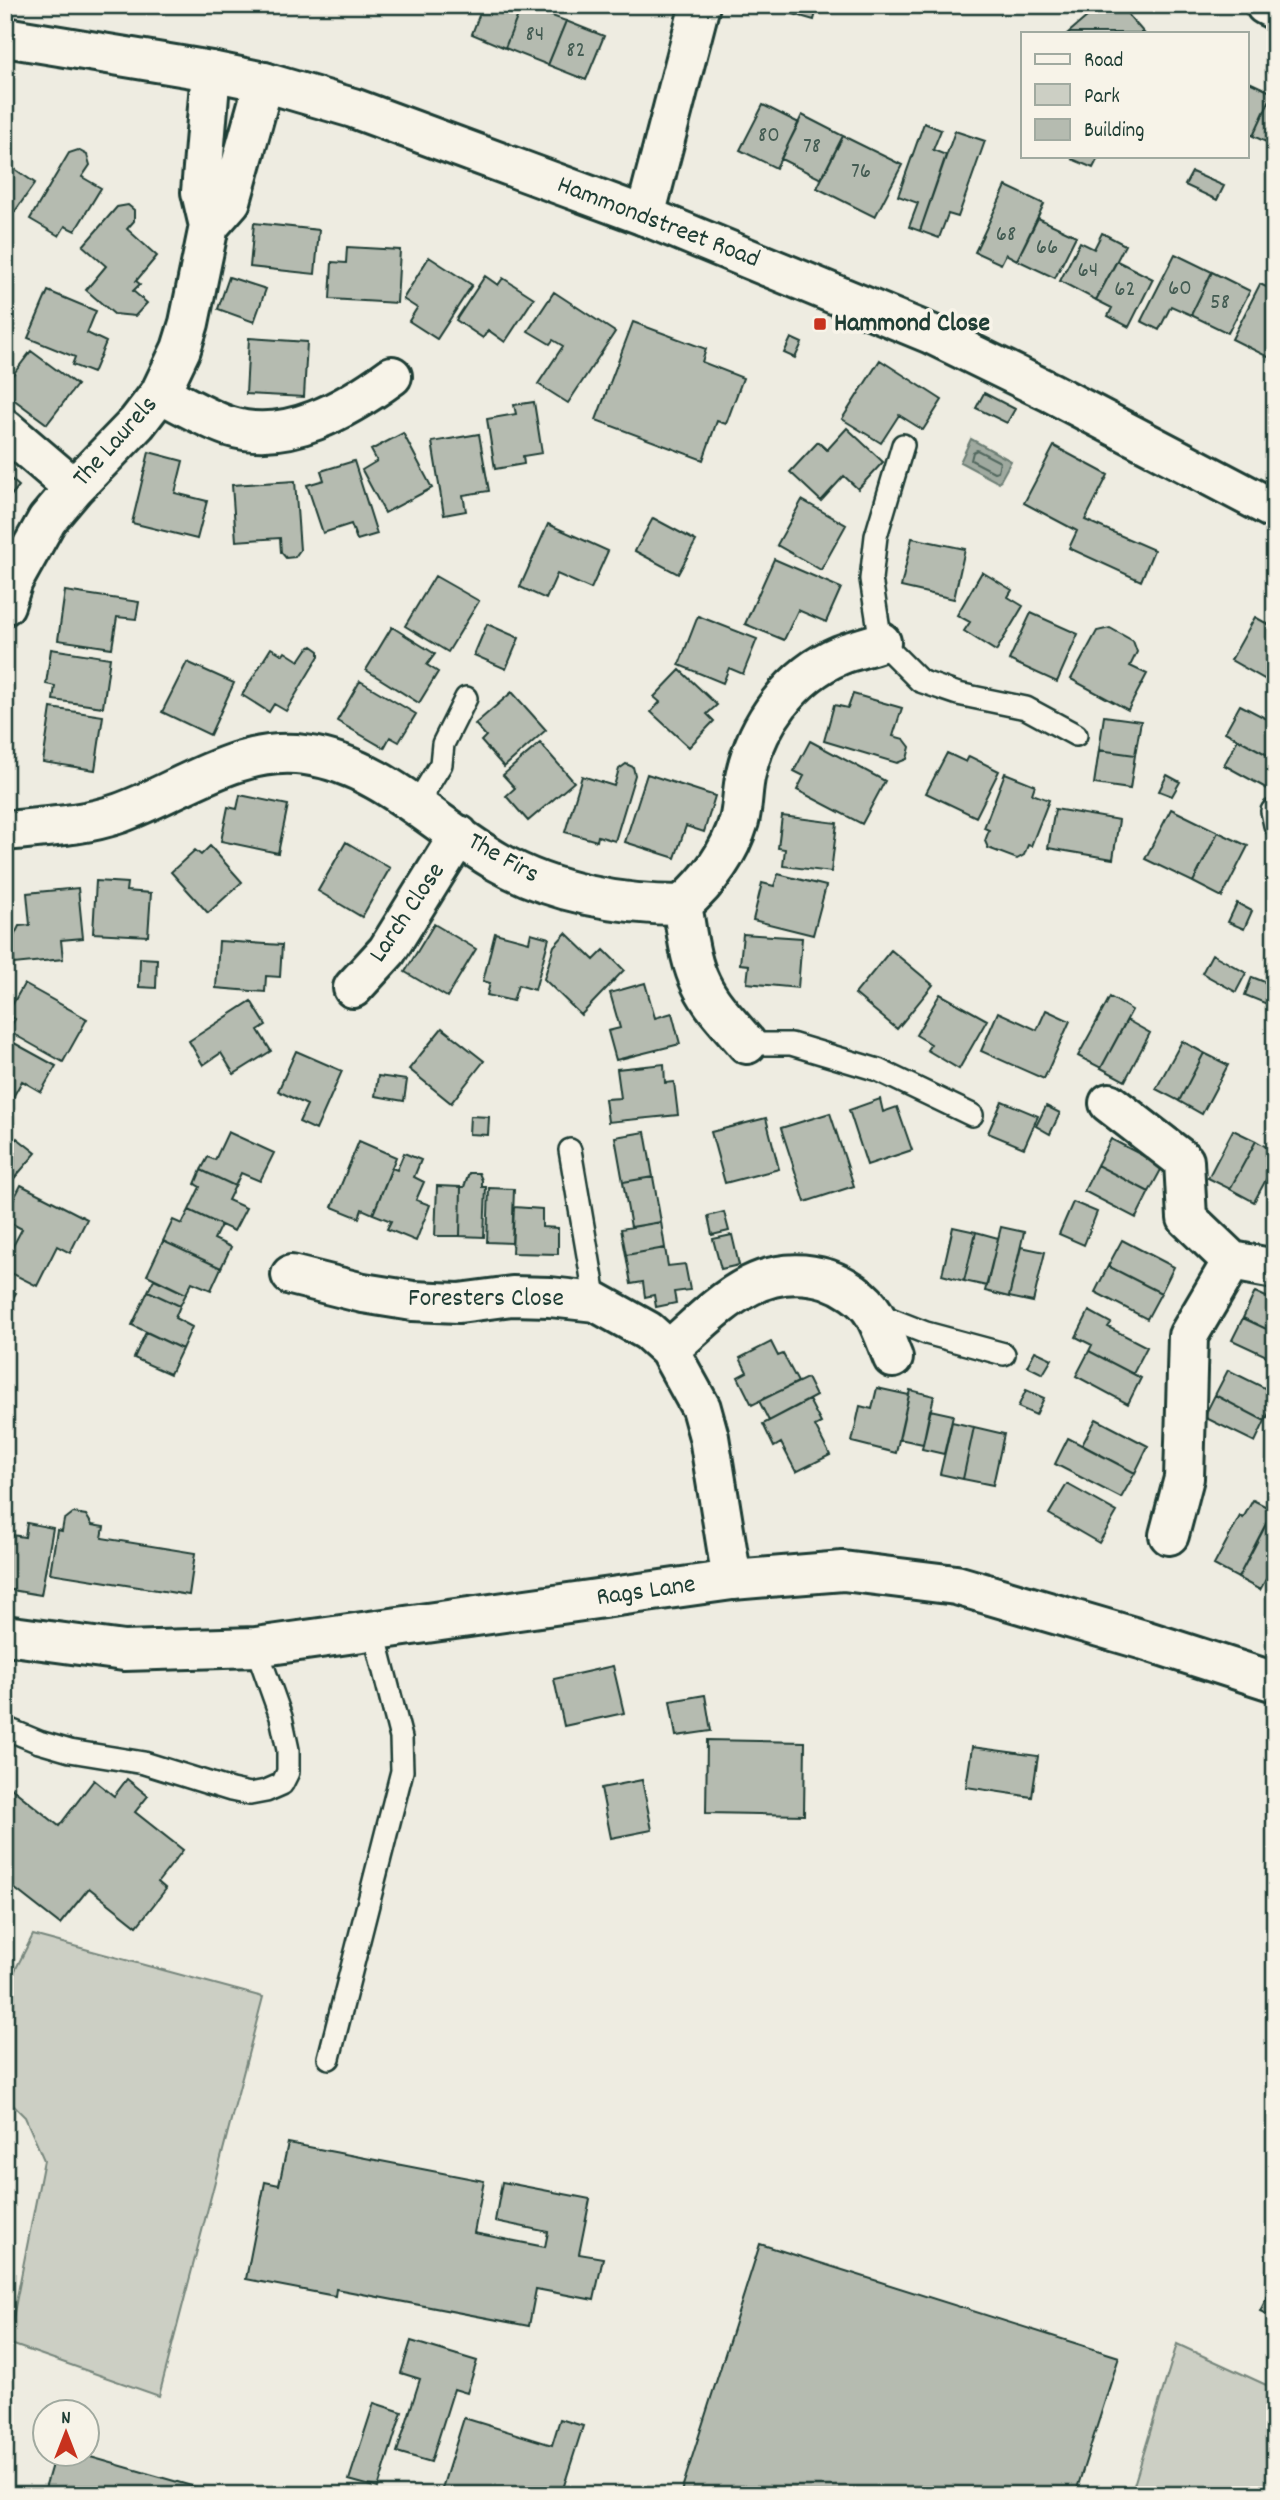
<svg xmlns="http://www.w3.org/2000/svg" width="1280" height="2500" viewBox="0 0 1280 2500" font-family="Dekko,sans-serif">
	<rect width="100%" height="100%" fill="#eeece1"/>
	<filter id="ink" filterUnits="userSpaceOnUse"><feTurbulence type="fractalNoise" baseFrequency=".0143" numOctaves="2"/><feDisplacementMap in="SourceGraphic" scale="14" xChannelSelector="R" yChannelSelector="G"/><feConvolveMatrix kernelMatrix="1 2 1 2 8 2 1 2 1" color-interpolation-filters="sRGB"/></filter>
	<g filter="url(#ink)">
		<!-- green -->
		<path fill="#cccfc4" stroke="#76867c" stroke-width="2" d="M33,1935L263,1997L159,2396L8,2343L44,2160L25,2117L5,2097V1990Z
			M1177,2344L1275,2389V2495H1131Z"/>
		<!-- water -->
		<path fill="#9fa99f" stroke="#6c7e74" stroke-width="2" d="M971,439L1011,461L999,483L960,462Z"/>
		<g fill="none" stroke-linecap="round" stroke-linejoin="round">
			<!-- shore -->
			<path stroke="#52685f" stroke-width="2" d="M977,450L1000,462L998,471L994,472L971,460L973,452Z"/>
		</g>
		<!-- building -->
		<path fill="#b5bbb0" stroke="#1f3d34" stroke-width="2" d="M483,5H522L505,48L472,34Z
			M522,5L566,21L548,65L505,48Z
			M773,5H818L814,20L772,8Z
			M1101,5H1120L1144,33H1068Z
			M566,21L604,36L586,80L548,65Z
			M1247,81L1273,93L1253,136L1247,133Z
			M1273,93L1275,94V146L1253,136Z
			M763,105L799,123L776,168L740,150Z
			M802,115L843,136L821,179L781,159Z
			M924,123L941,130L933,150L946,155L920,231L909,227L918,203L898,196Z
			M955,131L985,141L958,217L948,214L939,238L920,231Z
			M843,136L902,165L875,217L817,188Z
			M78,150L87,155L90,165L82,177L101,188L75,231L65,226L59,236L30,219L69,153Z
			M1074,156H1099L1093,168L1072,159Z
			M9,165L35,183L6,224L5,169Z
			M1192,172L1224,186L1217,200L1185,185Z
			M1006,186L1044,204L1017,260L1006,254L1001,264L975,252Z
			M128,205L134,210V221L127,229L157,256L136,281L140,284L133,291L147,303L135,316L114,314L86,290L106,266L83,246L117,207Z
			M1038,218L1076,236L1055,278L1017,260Z
			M254,223L319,230L315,274L250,267Z
			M1102,233L1125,245L1096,300L1060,281L1080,242L1094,249Z
			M347,247L400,250L397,303L330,299L332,262L346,263Z
			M1175,254L1212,272L1191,315L1171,306L1159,330L1141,321Z
			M429,257L472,285L437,339L409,321L417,308L403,299Z
			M1117,261L1153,279L1129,327L1108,316L1112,308L1096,300Z
			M1212,272L1250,291L1228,333L1191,315Z
			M485,276L498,285L503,278L534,298L505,342L488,330L483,338L456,320Z
			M229,277L266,289L254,322L218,309Z
			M1260,284L1275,291V348L1270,358L1232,339Z
			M48,291L96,311L87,333L106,342L93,373L72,365L75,357L28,338Z
			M554,292L615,332L568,403L538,384L563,346L553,340L550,344L528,331Z
			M633,322L706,349L702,362L743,378L726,424L717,421L703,460L596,420Z
			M249,338L307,342L304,397L246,394Z
			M791,338L802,343L795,358L784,353Z
			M31,351L77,385L47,424L5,393V385Z
			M880,360L942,400L923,430L899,415L881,443L842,419Z
			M984,393L1015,409L1007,423L976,408Z
			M534,402L542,453L523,456L524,464L495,469L487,419L516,414L514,405Z
			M847,428L883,462L858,489L844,476L821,501L790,472L818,442L827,450Z
			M403,433L432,488L385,513L362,470L377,461L371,450Z
			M479,434L489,491L463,495L466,511L444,515L432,442Z
			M1054,446L1108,475L1085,520L1154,550L1141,581L1069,548L1077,531L1024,503Z
			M149,452L183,461L175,493L207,501L197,539L132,523Z
			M354,461L377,534L357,540L351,524L323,533L307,485L324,480L321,471Z
			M5,474L19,486L5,503Z
			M295,481L300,550L295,557L286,558L281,552L280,538L236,541L232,485Z
			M802,500L846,525L821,570L777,545Z
			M653,518L696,541L678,574L635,551Z
			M548,524L608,551L591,589L557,574L546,599L520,587Z
			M912,538L965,549L954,599L901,587Z
			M774,559L841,588L826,622L798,610L784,640L745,624Z
			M982,572L1012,590L1008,597L1023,606L996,651L964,631L970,622L957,615Z
			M435,576L479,601L448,652L405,626Z
			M65,591L139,602L136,619L117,617L112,648L58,640Z
			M1031,613L1078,634L1057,682L1009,660Z
			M698,616L757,639L743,674L729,668L723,683L679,665Z
			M1255,617L1275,628V685L1231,660Z
			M487,624L519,638L506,669L474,655Z
			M392,627L435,654L427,665L438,672L419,703L366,670Z
			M1110,628L1133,641L1137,652L1130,666L1147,674L1128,710L1071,679L1097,631Z
			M312,646L319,651V656L286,711L274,704L269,712L242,695L271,648L283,655L285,652L299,661L307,649Z
			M51,649L110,658L103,707L53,700L55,686L46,684Z
			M187,662L234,683L210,735L162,712Z
			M680,670L717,705L707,714L714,721L689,747L651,712L660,702L654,697Z
			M360,681L416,714L399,742L390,737L384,748L337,721Z
			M512,692L546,730L504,767L481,741L486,736L475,724Z
			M853,694L902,708L893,736L904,739L910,747L907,759L897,763L824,741L834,705L848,708Z
			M1240,705L1275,723V759L1225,732Z
			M51,708L103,716L95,770L43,762Z
			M1104,716L1141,721L1135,755L1099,750Z
			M1238,739L1275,759V793L1224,765Z
			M810,741L885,781L862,824L797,790L804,776L794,771Z
			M540,743L574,782L528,821L506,796L515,788L503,775Z
			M1099,750L1135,755L1130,789L1094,784Z
			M947,753L966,762L969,756L999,771L976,817L926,793Z
			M626,764L633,767L635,775L615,841L598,836L597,841L565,832L582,776L614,786L619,769Z
			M1005,773L1035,785L1032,794L1049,800L1031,846L1028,845L1024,855L1017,859L988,848L985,841L989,830L984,828Z
			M647,774L715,796L704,832L686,826L675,858L625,842Z
			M1167,775L1180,782L1172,796L1159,791Z
			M240,795L288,805L278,853L221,841L228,807L237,809Z
			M1055,809L1119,820L1113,859L1048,848Z
			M1171,809L1218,832L1193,882L1145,859Z
			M782,816L837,823L831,872L783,866L785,849L778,848Z
			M1218,832L1248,846L1222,897L1193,882Z
			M346,842L390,868L362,917L318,891Z
			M210,846L242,882L208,913L171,872L195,850L201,855Z
			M778,874L826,886L813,935L753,920L762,883L774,886Z
			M96,881L127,883L126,891L151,893L148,936L93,933Z
			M78,888L83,938L61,940L63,959L14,964L12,940L19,926L30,925L27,893Z
			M1237,903L1252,911L1244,929L1228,922Z
			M434,924L476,949L447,997L405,972Z
			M495,933L529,942L531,933L549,938L535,990L518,985L513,1001L487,995L490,983L483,981Z
			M566,933L594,960L604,950L624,970L581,1015L544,979L554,946Z
			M743,934L802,938L798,988L747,983L749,965L740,964Z
			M219,941L282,945L280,977L266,976L265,992L216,988Z
			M891,950L933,985L897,1029L855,994Z
			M1212,954L1246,973L1236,992L1202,973Z
			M140,958L157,959L156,988L139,987Z
			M1252,977L1275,986V1000L1272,1006L1245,995Z
			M645,983L655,1018L672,1013L680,1044L616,1060L608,1031L620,1028L610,993Z
			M24,984L87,1019L63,1062L8,1031L15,1019L7,1014Z
			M940,994L987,1020L959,1069L927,1050L931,1044L916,1035Z
			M1110,997L1132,1010L1101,1068L1078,1056Z
			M251,1001L266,1025L258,1030L271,1051L234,1074L221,1053L203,1065L189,1041Z
			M1046,1010L1070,1021L1044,1079L981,1051L998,1012L1037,1030Z
			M1127,1020L1150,1033L1125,1081L1101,1068Z
			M442,1028L484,1061L451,1103L409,1069Z
			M5,1038L56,1066L41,1092L22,1081L12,1099L5,1095Z
			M1182,1041L1204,1053L1179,1101L1156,1089Z
			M296,1051L342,1071L316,1130L299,1122L307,1105L278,1091Z
			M1204,1053L1228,1065L1202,1114L1179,1101Z
			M664,1064L665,1083L674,1082L678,1115L608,1122L605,1099L621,1098L617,1069Z
			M378,1076L407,1080L404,1101L375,1096Z
			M880,1099L883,1112L897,1107L912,1150L867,1165L849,1110Z
			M1002,1101L1038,1116L1024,1148L988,1133Z
			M1046,1106L1060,1113L1050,1134L1036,1126Z
			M830,1113L854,1186L805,1202L781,1128Z
			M470,1116L489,1117L488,1135L469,1134Z
			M766,1118L779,1169L725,1183L711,1132Z
			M1233,1130L1256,1141L1230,1189L1208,1178Z
			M228,1132L274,1153L260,1181L241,1173L235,1186L201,1170L208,1157L215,1160Z
			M645,1132L653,1177L623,1182L615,1137Z
			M17,1138L36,1153L5,1189V1152Z
			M1111,1139L1163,1166L1149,1192L1097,1165Z
			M359,1141L396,1157L373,1214L362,1209L359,1218L332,1207Z
			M1256,1141L1275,1152V1163L1254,1202L1230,1189Z
			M404,1153L421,1160L414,1177L424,1182L416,1200L430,1205L416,1241L387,1229L391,1221L373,1214L392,1168L397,1170Z
			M1097,1165L1149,1192L1136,1218L1084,1191Z
			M201,1170L235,1186L228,1200L246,1208L234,1231L189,1210L200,1187L195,1184Z
			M469,1173H479L482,1180V1187H486L484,1237L460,1236L461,1187H464Z
			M653,1177L661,1222L631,1227L623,1182Z
			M21,1185L87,1219L70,1253L57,1246L37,1286L5,1270V1261L22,1229L5,1220V1216Z
			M437,1186L461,1187L460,1236H435Z
			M489,1188L514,1189L512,1243L487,1242Z
			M1073,1202L1097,1212L1084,1245L1059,1234Z
			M514,1207L542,1209V1227L558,1228V1254L512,1253Z
			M189,1210L221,1225L214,1239L231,1247L221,1268L163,1241L173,1220L182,1224Z
			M724,1212L729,1231L712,1235L708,1216Z
			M661,1222L665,1248L626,1255L621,1229Z
			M953,1227L976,1232L964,1281L942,1275Z
			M1001,1227L1024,1232L1009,1297L985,1291Z
			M976,1232L998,1238L987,1286L964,1281Z
			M732,1235L739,1265L721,1269L713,1239Z
			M1122,1240L1174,1267L1161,1293L1108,1266Z
			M163,1241L221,1268L211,1290L192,1282L186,1294L147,1275Z
			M1021,1247L1045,1252L1033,1302L1009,1297Z
			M665,1248L668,1266L685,1264L690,1290L674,1292L676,1303L656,1307L654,1295L645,1297L643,1282L631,1284L626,1255Z
			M1108,1266L1161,1293L1147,1319L1095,1292Z
			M154,1279L186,1294L180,1306L148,1291Z
			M5,1287L16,1293L5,1312Z
			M148,1291L180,1306L175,1318L192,1327L182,1349L132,1325Z
			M1255,1292L1275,1301V1333L1243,1318Z
			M1089,1311L1111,1323L1108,1327L1147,1347L1133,1374L1089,1351L1092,1345L1076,1337Z
			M1243,1318L1275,1333V1360L1232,1340Z
			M146,1332L182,1349L170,1374L134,1358Z
			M771,1342L778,1356L783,1354L798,1382L752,1405L738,1377L747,1372L740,1358Z
			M1035,1351L1052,1359L1043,1374L1027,1366Z
			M1089,1351L1141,1378L1128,1404L1076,1376Z
			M1228,1370L1275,1393V1402L1265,1421L1215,1395Z
			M807,1378L816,1396L769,1421L759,1401Z
			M877,1388L909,1395L896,1453L852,1442L860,1406L872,1409Z
			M910,1390L934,1396L923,1444L899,1439Z
			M1026,1390L1044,1398L1036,1415L1018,1407Z
			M1215,1395L1265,1421L1255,1442L1204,1417Z
			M809,1400L821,1423L815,1426L830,1455L796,1472L781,1443L774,1447L763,1424Z
			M930,1410L953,1415L944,1454L922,1449Z
			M1096,1419L1148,1446L1135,1473L1082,1445Z
			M952,1422L974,1427L963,1479L940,1474Z
			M974,1427L1004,1434L993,1485L963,1479Z
			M1068,1438L1135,1473L1121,1498L1055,1464Z
			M1067,1484L1117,1512L1099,1543L1049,1514Z
			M1253,1500L1273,1510L1238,1578L1214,1565L1240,1516L1243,1518Z
			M73,1513L86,1515L92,1525L104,1527L102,1538L195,1553L189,1595L50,1573L57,1530L62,1531L64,1520Z
			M1275,1515V1563L1260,1590L1238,1578L1270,1517Z
			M27,1523L53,1528L41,1595L5,1589V1534L25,1537Z
			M613,1666L624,1713L564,1726L554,1679Z
			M705,1695L711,1731L676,1736L670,1701Z
			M707,1740L805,1742L804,1815L706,1813Z
			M972,1747L1038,1756L1032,1797L966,1787Z
			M127,1779L148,1796L135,1812L183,1850L158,1882L166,1889L137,1926L89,1888L60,1924L5,1881V1793L10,1787L59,1826L94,1780L114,1796Z
			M642,1780L652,1830L611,1838L601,1788Z
			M288,2143L484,2181L474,2233L545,2247L548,2232L495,2221L502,2182L590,2199L579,2254L603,2258L594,2300L536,2289L529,2326L336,2289L335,2296L246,2279L265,2182L279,2185Z
			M760,2244L1119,2357L1075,2495H680Z
			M1275,2281V2318L1260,2311Z
			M411,2341L477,2361L467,2393L454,2389L431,2462L397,2452L420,2379L401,2373Z
			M374,2403L402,2412L378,2488L349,2480Z
			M464,2418L552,2445L560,2419L583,2426L561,2495H440Z
			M55,2454H80L223,2495H43Z"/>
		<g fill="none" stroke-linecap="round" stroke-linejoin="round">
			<defs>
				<path id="service" d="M903,445L876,536L871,579L881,642L920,681L958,694L1026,708L1076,735
					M416,805L441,764L443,744L466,698
					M1272,811L1275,825
					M747,1044H791L878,1070L972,1115
					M570,1150L596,1302
					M875,1313L926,1333L1004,1354
					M5,1728L39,1742L70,1751L144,1763L231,1790L250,1794L266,1791L282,1784L288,1772V1750L281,1717L256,1647
					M329,2058L402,1771L401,1738L374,1632"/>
				<path id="minor" d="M1265,5L1275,10
					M645,216L700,5
					M209,226L231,201L264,82
					M160,393C182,404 205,418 228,426C286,445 347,409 392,376
					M5,429L74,488
					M5,605L13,581L47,520L74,488L137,423L160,393L181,349L189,323L209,226L201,192L211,71
					M5,831C44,827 83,826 120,813C181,791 237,746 305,755C381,765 435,826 498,862C552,893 621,905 682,905C707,883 729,854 739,821C743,806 742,789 746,773C757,724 792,675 840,655C853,650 867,647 881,642
					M682,905C687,931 689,960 701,984C712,1007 731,1025 747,1044
					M353,988L387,951L459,835
					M1109,1103L1184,1161L1187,1218L1232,1261L1275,1269
					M291,1275L363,1293L413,1301L459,1303L512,1296L550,1297L596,1302L648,1331L669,1350C716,1309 758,1258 827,1279C844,1285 864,1297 874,1314C882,1327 887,1344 893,1358
					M669,1350L701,1408L709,1437L732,1580
					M1169,1535L1184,1478L1188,1336L1232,1261"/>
				<path id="tertiary" d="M5,37L211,71L264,82L353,108L645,216L931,334L1050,392L1275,510
					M5,1635L124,1651L256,1647L732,1580L843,1571L956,1585L1144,1640L1275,1682"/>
			</defs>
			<!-- service casing -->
			<use href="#service" stroke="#1f3d34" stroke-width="26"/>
			<!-- minor casing -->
			<use href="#minor" stroke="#1f3d34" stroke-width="44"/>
			<!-- tertiary casing -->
			<use href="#tertiary" stroke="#1f3d34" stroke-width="44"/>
			<!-- service -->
			<use href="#service" stroke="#f7f3e8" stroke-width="21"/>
			<!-- minor -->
			<use href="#minor" stroke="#f7f3e8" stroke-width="38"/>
			<!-- tertiary -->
			<use href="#tertiary" stroke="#f7f3e8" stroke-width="38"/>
		</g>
	</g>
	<!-- markers -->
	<rect fill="#c8321e" stroke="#f7f3e8" stroke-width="2.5" x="813" y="317" width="14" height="14" rx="3.5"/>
	<g text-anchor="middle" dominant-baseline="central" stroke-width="7" stroke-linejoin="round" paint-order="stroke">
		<!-- number labels -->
		<g font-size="23" fill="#445c53">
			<text x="535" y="35">84</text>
			<text x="576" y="51">82</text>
			<text x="769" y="136">80</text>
			<text x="812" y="147">78</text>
			<text x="861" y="172">76</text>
			<text x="1006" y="235">68</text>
			<text x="1047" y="248">66</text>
			<text x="1088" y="271">64</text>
			<text x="1180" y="289">60</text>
			<text x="1125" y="290">62</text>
			<text x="1220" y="303">58</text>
		</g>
		<!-- street labels -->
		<g font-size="26" fill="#1f3d34" stroke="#f7f3e8">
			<text transform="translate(658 223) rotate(21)">Hammondstreet Road</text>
			<text transform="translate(116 442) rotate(-48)">The Laurels</text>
			<text transform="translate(503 859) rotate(29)">The Firs</text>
			<text transform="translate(408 913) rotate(-56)">Larch Close</text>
			<text x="486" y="1299">Foresters Close</text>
			<text transform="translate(646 1592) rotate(-8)">Rags Lane</text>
		</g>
		<!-- poi labels -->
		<g font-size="26" font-weight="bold" fill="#1f3d34" stroke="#f7f3e8" text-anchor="start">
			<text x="834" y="324">Hammond Close</text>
		</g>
	</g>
	<!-- margin -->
	<rect width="1280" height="2500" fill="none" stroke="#f7f3e8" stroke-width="28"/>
	<rect x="14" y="14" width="1252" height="2472" fill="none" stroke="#1f3d34" stroke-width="2.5" filter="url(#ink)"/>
	<!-- legend -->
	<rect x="1021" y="32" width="228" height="126" fill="#f7f3e8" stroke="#a1aaa0" stroke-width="2"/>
	<rect x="1035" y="54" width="35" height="10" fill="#f7f3e8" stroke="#a1aaa0" stroke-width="2"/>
	<text x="1084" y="66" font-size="21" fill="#1f3d34">Road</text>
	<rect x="1035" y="84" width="35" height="21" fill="#cccfc4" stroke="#a1aaa0" stroke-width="2"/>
	<text x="1084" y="102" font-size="21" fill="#1f3d34">Park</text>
	<rect x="1035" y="119" width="35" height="21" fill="#b5bbb0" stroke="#a1aaa0" stroke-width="2"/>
	<text x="1084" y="136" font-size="21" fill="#1f3d34">Building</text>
	<!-- north arrow -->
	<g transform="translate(66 2433)"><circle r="33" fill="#f7f3e8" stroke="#a1aaa0" stroke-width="2"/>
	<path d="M0-5L12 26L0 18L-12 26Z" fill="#c8321e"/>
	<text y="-10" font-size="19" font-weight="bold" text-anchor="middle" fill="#1f3d34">N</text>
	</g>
</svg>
